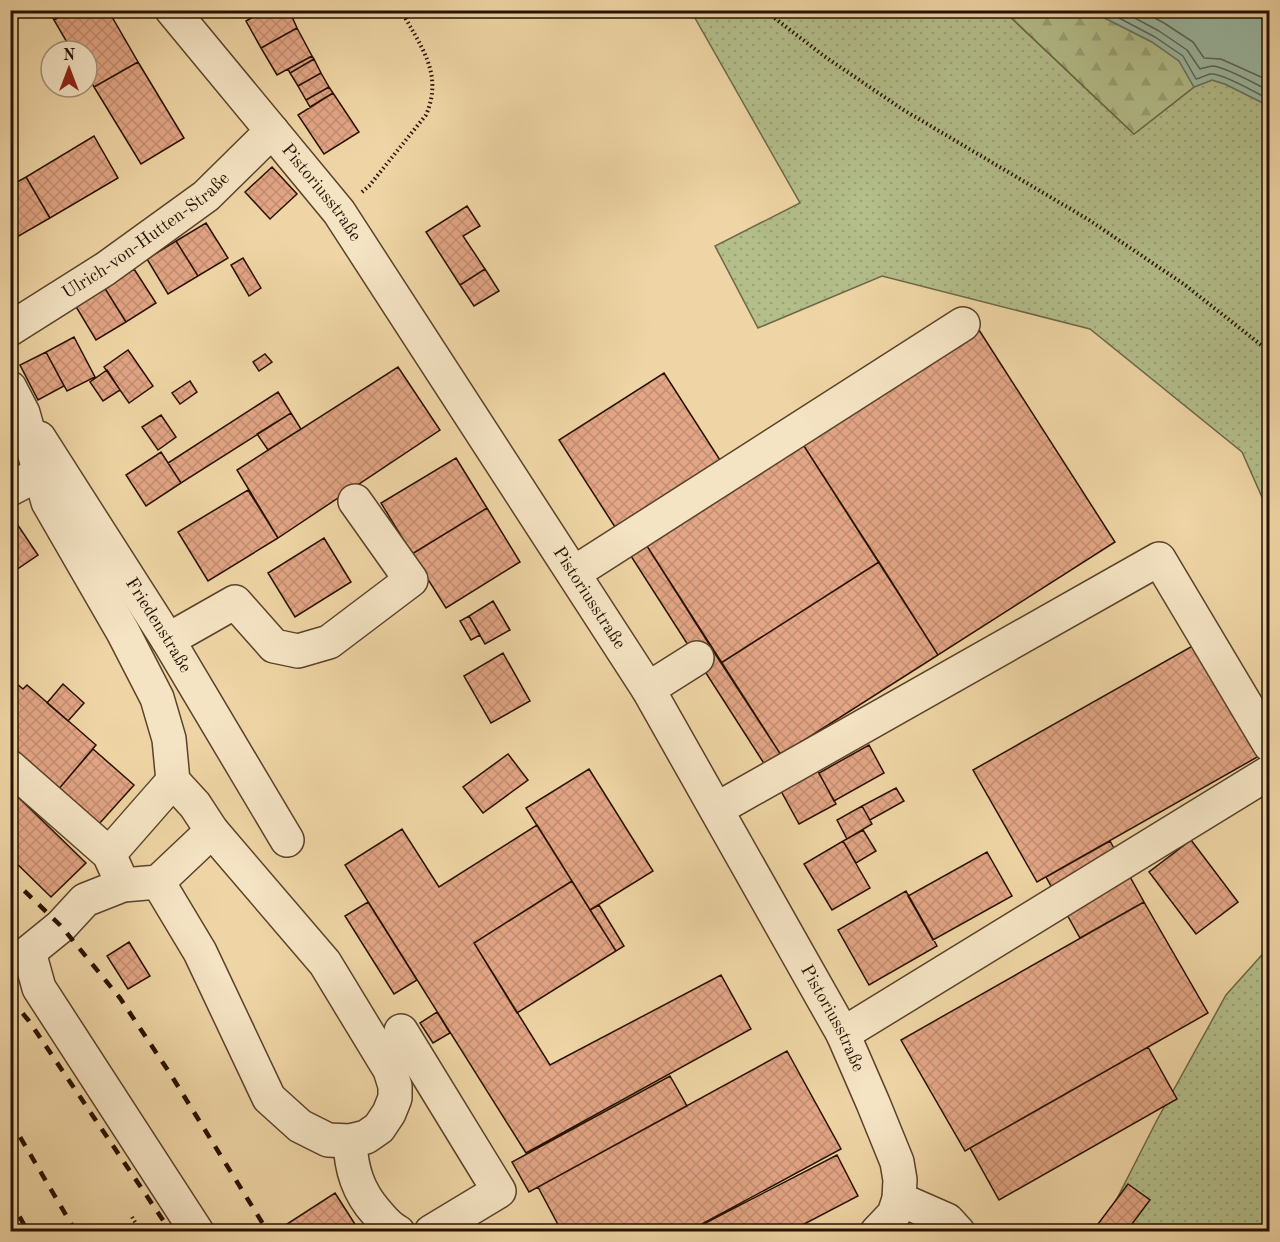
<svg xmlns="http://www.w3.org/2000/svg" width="1280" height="1242" viewBox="0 0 1280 1242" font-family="'Old Standard TT',serif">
	<defs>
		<pattern id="grass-dots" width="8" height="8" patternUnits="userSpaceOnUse" patternTransform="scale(1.5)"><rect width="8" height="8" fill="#b3be8b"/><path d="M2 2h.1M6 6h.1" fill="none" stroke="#9aa276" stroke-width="1.8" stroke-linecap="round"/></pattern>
		<pattern id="forest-firs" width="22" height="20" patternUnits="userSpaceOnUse" patternTransform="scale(1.5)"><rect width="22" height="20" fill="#b3be8b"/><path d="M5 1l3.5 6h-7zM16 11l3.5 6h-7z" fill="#9aa276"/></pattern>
		<pattern id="building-cross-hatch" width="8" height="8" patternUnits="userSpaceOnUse" patternTransform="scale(1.5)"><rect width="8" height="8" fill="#e2a585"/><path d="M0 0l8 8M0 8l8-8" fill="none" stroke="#c28d71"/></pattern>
	</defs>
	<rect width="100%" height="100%" fill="#efd5a5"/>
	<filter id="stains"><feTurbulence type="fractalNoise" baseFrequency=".00333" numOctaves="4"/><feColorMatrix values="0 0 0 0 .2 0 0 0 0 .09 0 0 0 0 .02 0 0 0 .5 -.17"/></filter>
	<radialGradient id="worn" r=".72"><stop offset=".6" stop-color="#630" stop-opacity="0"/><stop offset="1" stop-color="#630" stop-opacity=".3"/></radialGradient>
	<!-- grass -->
	<path fill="url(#grass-dots)" stroke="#6d6846" stroke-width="1.5" d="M691,11H1004L1134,134L1194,87L1212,80L1225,84L1269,106V513L1242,452L1090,329L882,276L758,328L715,246L800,203Z
		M1269,947L1270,1227L1267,1231L1100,1232L1157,1120L1226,995Z"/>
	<!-- forest -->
	<path fill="url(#forest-firs)" stroke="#6d6846" stroke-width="1.5" d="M1004,11H1091L1152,42L1179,61L1194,87L1134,134Z"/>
	<!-- water -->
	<path fill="#9ab9a4" stroke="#6c7663" stroke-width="1.5" d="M1091,11H1260L1269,17V106L1225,84L1212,80L1194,87L1179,61L1152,42Z"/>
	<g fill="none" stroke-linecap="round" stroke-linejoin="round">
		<!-- shore -->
		<path stroke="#606552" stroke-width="1.5" d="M1104,10L1155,37L1183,56L1196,79C1201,78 1206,75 1210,74C1221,72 1259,94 1270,100
			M1120,10L1159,31L1187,50L1200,69C1204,68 1209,66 1214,66C1230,69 1255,84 1270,91
			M1140,10L1164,23L1193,42L1204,58L1221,59L1270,81"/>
	</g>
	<!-- building -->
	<path fill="url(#building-cross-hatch)" stroke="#271101" stroke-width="1.5" d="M48,10H71L54,20Z
		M71,10H108L138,62L94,87L87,75V51H72L54,20Z
		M265,10H289L297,28L261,48L246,21Z
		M297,28L312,56L277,75L261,48Z
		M312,56L314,59L290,73L288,69Z
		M314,59L321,73L298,86L290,73Z
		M138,62L184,138L141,164L94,87Z
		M321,73L329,87L306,100L298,86Z
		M329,87L333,93L310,107L306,100Z
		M333,93L359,132L324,154L298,115Z
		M94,136L118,178L50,218L26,177Z
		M272,167L297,194L270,219L245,192Z
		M26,177L50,218L10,241V186Z
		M467,206L480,226L463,236L485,269L460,285L426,232Z
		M206,223L228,258L198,276L176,241Z
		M176,241L198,276L168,294L147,259Z
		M243,258L261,288L249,296L231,265Z
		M134,269L156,303L126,322L104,287Z
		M485,269L499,291L474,306L460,285Z
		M104,287L126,322L96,340L75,305Z
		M979,330L1115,542L938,655L802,443Z
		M74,337L95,377L67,391L46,352Z
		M128,350L153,386L129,403L104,367Z
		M46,352L64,386L38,400L20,365Z
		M265,354L272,362L259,371L253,362Z
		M398,367L440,430L278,538L237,470Z
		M107,370L120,390L103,401L90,382Z
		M664,373L720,460L615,527L559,440Z
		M190,381L197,392L180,404L172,393Z
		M278,392L291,413L181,483L168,463Z
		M291,413L301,429L268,450L257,434Z
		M161,415L176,437L158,450L142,427Z
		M802,443L879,562L721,663L645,543Z
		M161,452L181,483L146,506L126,475Z
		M456,458L487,508L412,554L381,503Z
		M248,490L278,538L208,581L178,532Z
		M487,508L520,562L446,608L412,554Z
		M11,515L38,555L10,574V516Z
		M324,538L351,582L295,617L268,573Z
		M645,543L781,755L765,765L629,553Z
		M879,562L938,655L781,755L721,663Z
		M493,601L510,630L485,644L469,616Z
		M469,616L480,635L471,640L460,621Z
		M1196,644L1259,756L1037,882L973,770Z
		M503,653L530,701L491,723L464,676Z
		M10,678L23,689L27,685L96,745L57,791L10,751Z
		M63,684L84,703L68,721L47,703Z
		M869,745L884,773L834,801L819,773Z
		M93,749L134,785L99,824L57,791Z
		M508,754L528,780L483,813L463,787Z
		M589,769L653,871L590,910L526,808Z
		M817,770L836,804L799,824L781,791Z
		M896,788L904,801L870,820L862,806Z
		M10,789L86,863L51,897L10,857Z
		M862,806L872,824L847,839L837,820Z
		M537,825L572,881L474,943L550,1065L721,975L751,1029L526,1153L345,865L402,829L439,887Z
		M863,830L876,851L856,863L843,841Z
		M1191,840L1238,902L1196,934L1149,872Z
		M843,841L870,888L832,910L804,864Z
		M1110,841L1144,902L1080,938L1046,877Z
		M987,852L1012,896L933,940L908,896Z
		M572,881L616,951L517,1013L474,943Z
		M906,891L937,946L869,985L838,930Z
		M368,902L417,980L394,994L345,916Z
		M1144,902L1208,1013L965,1151L901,1040Z
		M599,905L624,946L616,951L590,910Z
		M129,942L150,976L128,989L107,956Z
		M437,1012L450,1033L433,1043L420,1023Z
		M1148,1047L1177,1099L999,1200L970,1148Z
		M787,1051L841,1149L687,1232H562L538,1187Z
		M670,1076L687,1106L529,1192L512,1162Z
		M837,1155L858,1196L789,1232H688Z
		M1128,1184L1150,1200L1126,1232H1092Z
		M335,1193L360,1232H288L284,1226Z"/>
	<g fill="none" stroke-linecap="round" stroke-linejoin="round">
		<defs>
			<g id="minor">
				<path id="s1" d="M172,10L339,212L648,689L843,1034L873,1103L897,1162L900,1180L899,1199L894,1214L877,1232"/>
				<path id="s2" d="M10,329L105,269L206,196L272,131"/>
				<path d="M10,388L23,413L48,502L123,632L157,698L169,739L173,781L195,805L212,831L325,963L390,1070L395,1086V1098L389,1113L379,1128L366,1137L350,1141L328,1140L300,1126L269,1098L200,952L158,882"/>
				<path id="s3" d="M39,438L168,640L287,840"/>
				<path d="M10,489L39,474"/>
				<path d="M574,573L963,324"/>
				<path d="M168,640L235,602L274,646L298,651L329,642L411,580L355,501"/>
				<path d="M648,689L697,658"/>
				<path d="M10,767L109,854L123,885"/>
				<path d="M717,809L1159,559L1270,745"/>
				<path d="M109,854L173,781"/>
				<path d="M401,1031L499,1191L431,1232"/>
				<path d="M843,1034L1270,772"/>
				<path d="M350,1141C351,1169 358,1192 377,1213C384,1221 388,1227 398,1232"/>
				<path d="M899,1199L947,1220L958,1232"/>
				<path d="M197,1232L39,988L29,952L61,926L85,900L123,885L158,882L212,831"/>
			</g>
		</defs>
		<!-- minor casing -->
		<use href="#minor" stroke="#59422a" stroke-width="36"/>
		<!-- path -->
		<path stroke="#271101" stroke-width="4" stroke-dasharray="1.5 3" stroke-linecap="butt" d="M764,10L824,56L902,109L1089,220L1185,285L1270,352
			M362,192L369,186L426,115C444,73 420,46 401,10
			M132,1217L141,1232"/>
		<!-- minor -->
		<use href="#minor" stroke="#f5e4c4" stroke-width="33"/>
		<!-- rail -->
		<path stroke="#271101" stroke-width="4.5" stroke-dasharray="10 10" stroke-linecap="butt" d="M10,877L61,926L120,998L171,1075L268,1232
			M10,998L29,1021L171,1232
			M10,1120L76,1232
			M10,1199L28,1232"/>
	</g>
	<g text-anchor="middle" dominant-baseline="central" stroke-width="6" stroke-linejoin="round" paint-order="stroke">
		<!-- street labels -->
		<g font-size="18" fill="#271101" stroke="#f5e4c4">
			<text stroke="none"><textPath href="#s1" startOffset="236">Pistoriusstraße</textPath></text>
			<text stroke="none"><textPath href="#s2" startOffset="165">Ulrich-von-Hutten-Straße</textPath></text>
			<text stroke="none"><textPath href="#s1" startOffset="722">Pistoriusstraße</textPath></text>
			<text stroke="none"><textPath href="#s3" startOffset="222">Friedenstraße</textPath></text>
			<text stroke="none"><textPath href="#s1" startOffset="1208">Pistoriusstraße</textPath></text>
		</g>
	</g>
	<!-- margin -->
	<rect width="1280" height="1242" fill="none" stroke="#efd5a5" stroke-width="36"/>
	<rect x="12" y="12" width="1256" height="1218" fill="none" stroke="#271101" stroke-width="3"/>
	<rect x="18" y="18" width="1244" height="1206" fill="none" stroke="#271101" stroke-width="1.5"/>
	<!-- north arrow -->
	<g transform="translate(69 69)"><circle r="28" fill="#f5e4c4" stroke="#a39076" stroke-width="1.5"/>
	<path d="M0-4.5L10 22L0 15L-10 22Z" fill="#8f2418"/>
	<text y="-9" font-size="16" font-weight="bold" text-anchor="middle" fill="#271101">N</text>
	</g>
	<rect width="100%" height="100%" filter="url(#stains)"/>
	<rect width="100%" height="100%" fill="url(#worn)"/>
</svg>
